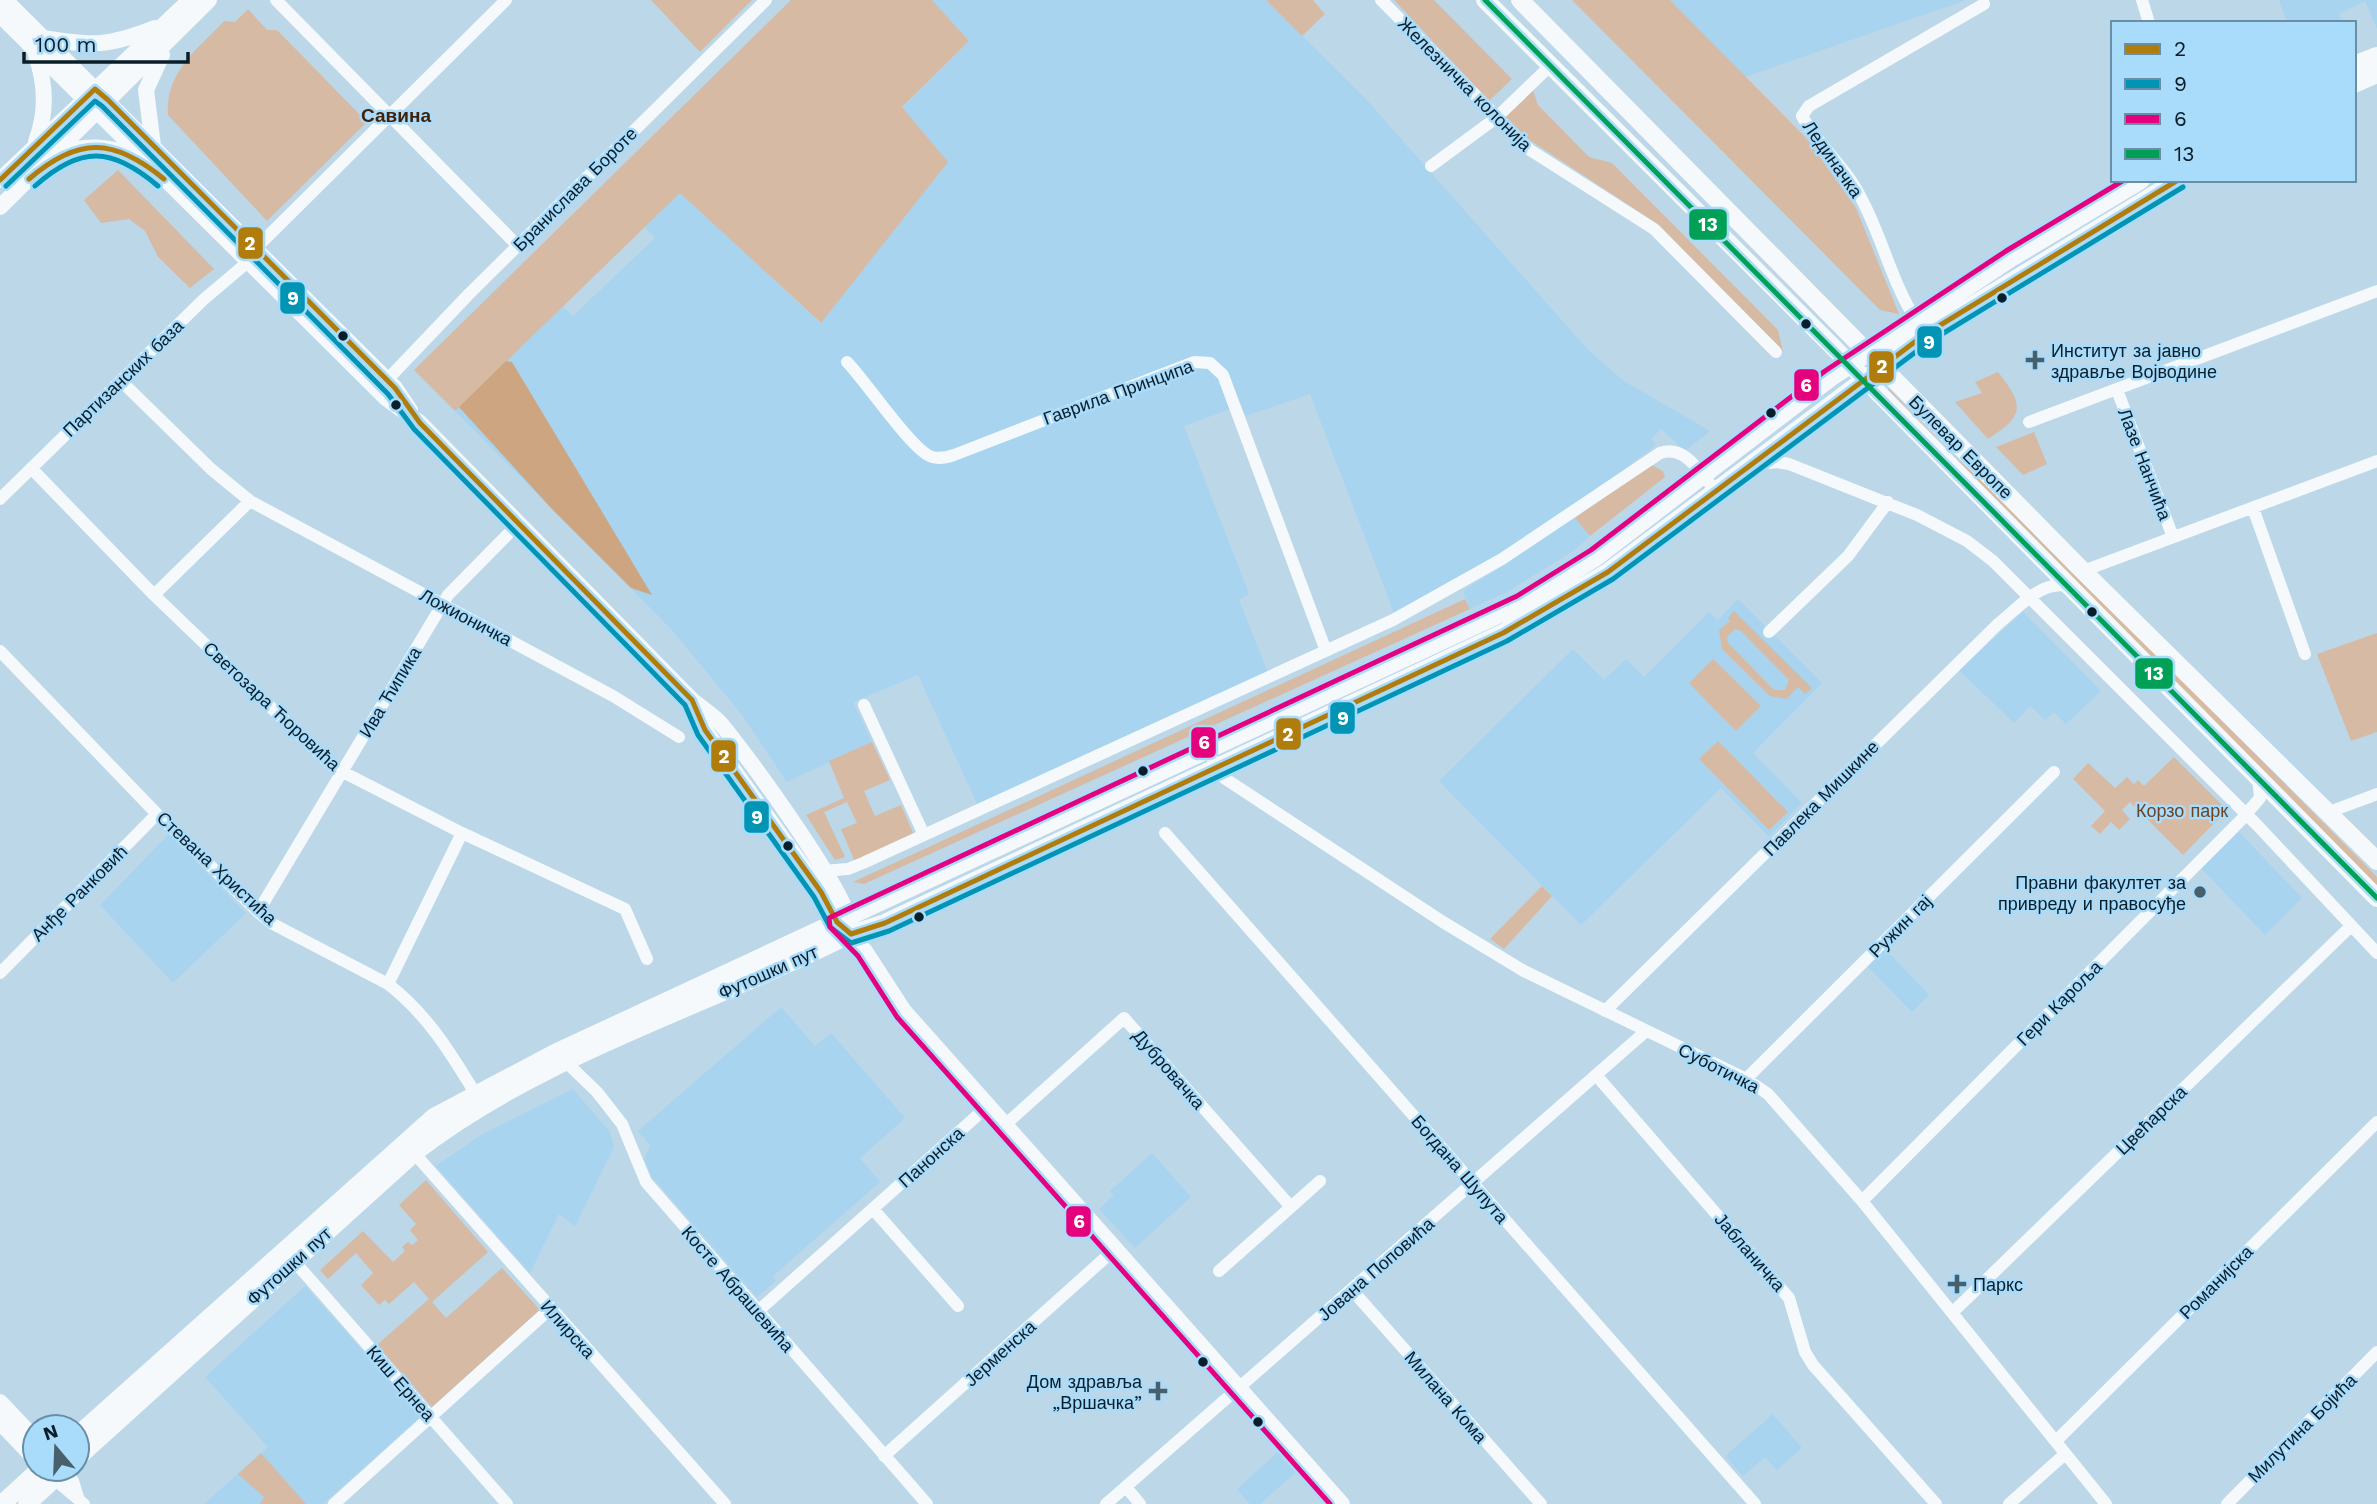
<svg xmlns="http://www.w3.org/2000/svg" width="2377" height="1504" viewBox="0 0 2377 1504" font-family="'Work Sans',sans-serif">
	<rect width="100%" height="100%" fill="#bcd7e8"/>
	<!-- built -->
	<path fill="#a8d4f0" d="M932,0H1266L1364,97L1589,351L1624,381L1710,431L1685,451L1661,429L1651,439L1656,445L1579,504L1493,559L1394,613L1310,394L1246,416L1241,405L1184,426L1249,594L1239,600L1268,673L978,806L918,675L853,702L872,742L787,782L742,715L672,630L455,411L562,306L573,316L655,238L645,228L680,192L820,323L902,108L969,41Z
		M1670,0H1966L1745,77Z
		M2279,0H2377V29L2365,1L2339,14L2342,23H2287Z
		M1575,518L1590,536L1575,550L1507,592L1470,609L1463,591Z
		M1738,599L1822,683L1753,753L1802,803L1769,837L1721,788L1581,925L1439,781L1573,649L1604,680L1626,659L1644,677L1709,612L1718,620Z
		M2023,612L2101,691L2066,724L2054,712L2045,720L2030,706L2014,723L1959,670Z
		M2239,832L2302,898L2265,935L2201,868Z
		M169,834L246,913L173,983L100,905Z
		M1883,947L1929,995L1912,1012L1865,964Z
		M781,1007L815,1046L831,1033L905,1118L860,1158L880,1182L773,1276L776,1281L757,1297L652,1177L644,1160L650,1145L638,1131Z
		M573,1089L610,1132L614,1147L575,1226L559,1214L530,1273L436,1166L481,1135Z
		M1152,1153L1191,1197L1135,1248L1099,1209L1114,1195L1110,1191Z
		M305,1286L421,1416L323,1504H204L268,1447L205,1377Z
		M1773,1414L1802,1448L1777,1470L1765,1457L1743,1476L1725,1456Z
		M1278,1452L1296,1472L1260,1504H1250L1237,1489Z"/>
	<!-- green -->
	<path fill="#d6baa4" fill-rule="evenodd" d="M651,0H752L700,52Z
		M791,0H932L969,41L902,107L948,162L821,323L680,193L455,411L414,370Z
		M1266,0H1313L1325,14L1302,36Z
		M1394,0H1434L1512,79L1489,101Z
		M1572,0H1670L1807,139L1856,208L1899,314L1880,310Z
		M248,9L267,30H277L367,122L267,221L168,115C165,72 197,50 224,21L235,22Z
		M1533,90L1538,105L1589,157L1612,163L1778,330L1783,352L1659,225L1519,133L1503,116Z
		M118,170L214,269L190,288L158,257L145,231L129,219L101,223L84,200Z
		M1998,372C2025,406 2024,416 1988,439L1955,402L1982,393L1975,382Z
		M1889,389L1953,456L1993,489L2377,877V886L1887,391Z
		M2034,432L2047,464L2023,475L1996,447Z
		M1650,464L1663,471L1665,477L1590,536L1575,518Z
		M1465,599L1470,609L864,884L853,882Z
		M1734,611L1812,688L1805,694L1798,687L1786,699L1770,696L1722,649L1719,630L1730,621L1728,618ZM1735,629L1741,631L1789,680L1785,690H1774L1728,643L1727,637Z
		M2377,633V732L2351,741L2317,654Z
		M1713,659L1761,706L1736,731L1689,683Z
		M1718,741L1788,812L1769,830L1699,759Z
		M872,742L890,780L864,791L875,816L901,805L914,835L855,862L841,829L857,823L847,802L824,812L845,857L835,860L806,815L844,798L829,761Z
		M2174,757L2227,810L2183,855L2130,802L2122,810L2130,819L2119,830L2111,822L2100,834L2091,826L2105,811L2073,779L2088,763L2115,788L2127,777L2134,784L2138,780L2144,786Z
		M1542,886L1552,896L1504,949L1490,939Z
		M426,1180L488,1252L432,1302L446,1318L502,1268L540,1310L432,1407L377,1345L429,1299L414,1282L389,1304L385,1300L379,1305L361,1285L373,1273L356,1253L328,1279L320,1270L363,1231L393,1262L405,1251L402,1247L408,1242L412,1245L418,1240L410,1230L416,1224L399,1205Z
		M261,1453L306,1504H260L264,1497L238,1474Z"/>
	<!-- forest -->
	<path fill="#cda580" d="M506,361L512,362L652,595L631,588L551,508L459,407Z"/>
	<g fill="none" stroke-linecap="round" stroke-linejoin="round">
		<!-- minor -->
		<path stroke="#f5f9fc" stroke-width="12" d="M276,0L517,245
			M1381,0L1530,150L1654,229L1776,352
			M2142,0L2149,23
			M1431,166L1496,118L1550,66
			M256,248L506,0
			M1916,320C1891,281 1882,236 1860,196C1845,166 1818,145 1802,116L1809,106L1984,4
			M847,362C865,380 913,452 932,457C939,459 948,457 954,455L1194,362L1210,363L1223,375L1326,651
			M387,380L469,294L766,0
			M121,381L211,469L250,501L613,696L679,737
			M2117,390L2173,537
			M2029,422L2377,291
			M1752,465L1777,462L1789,464L1917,515L1967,541L1993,561L2258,826L2377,953
			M31,468L154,595L333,767L462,833L625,909L647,959
			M0,499L203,300L249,261
			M2253,508L2305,654
			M2083,571L2377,461
			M154,595L250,501
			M1769,632L1848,556L1888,502
			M0,651L157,814L258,912L271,923L388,984C427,1014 450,1052 475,1093
			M864,705L924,835
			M1213,760L1221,776L1443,922L1524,971L1746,1079L1768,1094L1862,1201L2106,1504
			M2329,812L2377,794
			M1165,833L1755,1504
			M823,871L848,869L863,863L1393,620L1502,559L1660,453C1686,444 1700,474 1716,491
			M258,912L448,595L519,523
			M0,973L157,814
			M388,984L462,833
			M1605,1011L1998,624C2017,609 2041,580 2067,586
			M567,1063L597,1092L622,1124L646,1182L927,1504
			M1596,1075L1789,1298L1805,1352L1813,1365L1936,1504
			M1746,1079L2054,772
			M1006,1124L1124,1018L1291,1207L1219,1271
			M414,1153L725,1504
			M1862,1201L2241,820L2260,798L2258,778
			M1291,1207L1320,1181
			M873,1209L958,1306
			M294,1261L507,1504
			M1352,1290L1541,1504
			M757,1312L989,1105
			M1952,1313L2351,926
			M2056,1441L2377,1122
			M884,1456L1115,1249
			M64,1470L73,1481L78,1497
			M54,1479L84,1504
			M1126,1487L1140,1504
			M334,1504L550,1309
			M1106,1504L1645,1032
			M2009,1504L2065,1454
			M2227,1504L2377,1352"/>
		<!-- tertiary -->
		<path stroke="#f5f9fc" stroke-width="16" d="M5,0L395,388L410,410
			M0,15L386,398L420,423L692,700C701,708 713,715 721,724C747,756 850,895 851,928
			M43,38C92,46 107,47 155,28
			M36,55C46,86 47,111 36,142
			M153,146L146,90L162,55
			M55,156C85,143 108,146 138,157
			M0,180L190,0
			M0,207L209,0
			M693,702L705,730L821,892L837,922L865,951L904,1011L1342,1504
			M0,1402L35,1439
			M0,1422L35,1459"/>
		<!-- secondary -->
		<path stroke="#f5f9fc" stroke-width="18" d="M1485,0L1836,350L2377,898
			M1520,0L2083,571L2377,861
			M2354,65L2377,56
			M2354,84L2377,74
			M77,1436L434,1117L555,1053L1521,604L1596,557L1830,378L2011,258L2141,180
			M77,1458L414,1153C541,1054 708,1006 851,934L885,923L1503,633L1608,572L1924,335L2178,180
			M2,1504L40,1469
			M27,1504L65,1469"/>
		<defs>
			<path id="bus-1" d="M29,179C79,136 114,138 164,179
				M0,180L95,89L108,100L395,388L420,423L692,700L705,730L821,892L837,922L851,934L885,923L1503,633L1608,572L1924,335L2178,180"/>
			<path id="bus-2" d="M6,186L95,101L102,106L388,394L414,429L685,705L698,735L814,897L830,927L851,943L889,931L1507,641L1613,579L1929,342L2183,187
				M35,186C81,145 112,147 158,186"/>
			<path id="bus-3" d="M1330,1504L897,1017L858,956L830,927L829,918L1517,596L1591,550L1825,371L2006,251L2124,180"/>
			<path id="bus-4" d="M1485,0L2377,898"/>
		</defs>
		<!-- bus-1 casing -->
		<use href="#bus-1" stroke="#a9dbfb" stroke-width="10"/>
		<!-- bus-2 casing -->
		<use href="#bus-2" stroke="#a9dbfb" stroke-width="10"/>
		<!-- bus-3 casing -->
		<use href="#bus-3" stroke="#a9dbfb" stroke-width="10"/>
		<!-- bus-4 casing -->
		<use href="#bus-4" stroke="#a9dbfb" stroke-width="10"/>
		<!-- bus-1 -->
		<use href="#bus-1" stroke="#b07d0c" stroke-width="5"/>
		<!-- bus-2 -->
		<use href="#bus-2" stroke="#0294b5" stroke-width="5"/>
		<!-- bus-3 -->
		<use href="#bus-3" stroke="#e5007d" stroke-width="5"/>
		<!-- bus-4 -->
		<use href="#bus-4" stroke="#00a157" stroke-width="5"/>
	</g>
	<!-- markers -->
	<g fill="#0a1e29" stroke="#a9dbfb" stroke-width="2.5">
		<circle cx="2002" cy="298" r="6"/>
		<circle cx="1806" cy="324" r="6"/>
		<circle cx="343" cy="336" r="6"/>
		<circle cx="396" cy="405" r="6"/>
		<circle cx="1771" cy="413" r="6"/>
		<circle cx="2092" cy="612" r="6"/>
		<circle cx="1143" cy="771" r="6"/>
		<circle cx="788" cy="846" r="6"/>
		<circle cx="919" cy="917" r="6"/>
		<circle cx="1203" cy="1362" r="6"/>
		<circle cx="1258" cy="1422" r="6"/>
	</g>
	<g fill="#485f6c" stroke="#a9dbfb" stroke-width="2.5">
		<path d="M2031.5 349.5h7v7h7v7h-7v7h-7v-7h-7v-7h7z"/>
		<circle cx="2200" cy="892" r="7"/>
		<path d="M1953.5 1273.5h7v7h7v7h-7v7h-7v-7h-7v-7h7z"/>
		<path d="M1154.5 1380.5h7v7h7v7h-7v7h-7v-7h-7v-7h7z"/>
	</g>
	<g text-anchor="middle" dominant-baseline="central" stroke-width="5" stroke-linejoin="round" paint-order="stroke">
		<!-- street labels -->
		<g font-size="18" fill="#0a1e29" stroke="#a9dbfb">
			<text transform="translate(1465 84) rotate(45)">Железничка колонија</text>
			<text transform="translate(1833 159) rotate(55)">Лединачка</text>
			<text transform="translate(575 189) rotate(-45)">Бранислава Бороте</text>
			<text transform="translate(123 378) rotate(-44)">Партизанских база</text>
			<text transform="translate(1118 392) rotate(-20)">Гаврила Принципа</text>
			<text transform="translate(1961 447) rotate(45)">Булевар Европе</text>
			<text transform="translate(2145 464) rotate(69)">Лазе Нанчића</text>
			<text transform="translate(466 617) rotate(28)">Ложионичка</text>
			<text transform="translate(390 692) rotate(-59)">Ива Ћипика</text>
			<text transform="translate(272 706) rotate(43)">Светозара Ћоровића</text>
			<text transform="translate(1821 798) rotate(-45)">Павлека Мишкине</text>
			<text transform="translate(217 868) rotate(43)">Стевана Христића</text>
			<text transform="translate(79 893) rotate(-45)">Анђе Ранковић</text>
			<text transform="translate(1900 926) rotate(-45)">Ружин гај</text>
			<text transform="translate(768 972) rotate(-24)">Футошки пут</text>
			<text transform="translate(2059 1003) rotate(-45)">Гери Кароља</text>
			<text transform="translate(1719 1068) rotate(27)">Суботичка</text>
			<text transform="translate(1169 1069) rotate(49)">Дубровачка</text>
			<text transform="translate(2151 1120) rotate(-44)">Цвећарска</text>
			<text transform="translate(931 1157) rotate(-42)">Панонска</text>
			<text transform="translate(1460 1169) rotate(49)">Богдана Шупута</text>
			<text transform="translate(1750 1252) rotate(49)">Јабланичка</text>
			<text transform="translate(289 1266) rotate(-42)">Футошки пут</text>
			<text transform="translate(1376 1269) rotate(-41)">Јована Поповића</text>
			<text transform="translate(2216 1282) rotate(-45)">Романијска</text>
			<text transform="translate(738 1289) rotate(49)">Косте Абрашевића</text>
			<text transform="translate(568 1329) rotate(48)">Илирска</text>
			<text transform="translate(1000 1353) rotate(-42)">Јерменска</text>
			<text transform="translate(401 1383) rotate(49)">Киш Ернеа</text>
			<text transform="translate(1446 1397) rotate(49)">Милана Кома</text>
			<text transform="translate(2302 1428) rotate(-45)">Милутина Бојића</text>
		</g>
		<!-- poi labels -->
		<g font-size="18" fill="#0a1e29" stroke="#a9dbfb" text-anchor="start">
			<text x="2051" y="350">Институт за јавно<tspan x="2051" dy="21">здравље Војводине</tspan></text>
			<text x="2186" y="882" text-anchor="end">Правни факултет за<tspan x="2186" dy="21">привреду и правосуђе</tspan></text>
			<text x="1973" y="1284">Паркс</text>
			<text x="1142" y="1381" text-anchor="end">Дом здравља<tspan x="1142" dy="21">„Вршачка”</tspan></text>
		</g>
		<!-- park labels -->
		<g font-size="18" fill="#6c4425" stroke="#a9dbfb">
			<text x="2182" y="810">Корзо парк</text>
		</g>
		<!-- neighbourhood labels -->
		<g font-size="19" font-weight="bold" fill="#412209" stroke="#a9dbfb">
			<text x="396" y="115">Савина</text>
		</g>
	</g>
	<g stroke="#a9dbfb" stroke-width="2.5">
		<rect x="1688" y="208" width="40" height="33" rx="7" fill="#00a157"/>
		<rect x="237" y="226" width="27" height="34" rx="7" fill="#b07d0c"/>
		<rect x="279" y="281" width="27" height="34" rx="7" fill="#0294b5"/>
		<rect x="1916" y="325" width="27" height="34" rx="7" fill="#0294b5"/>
		<rect x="1868" y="350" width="27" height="34" rx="7" fill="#b07d0c"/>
		<rect x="1793" y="368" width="27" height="34" rx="7" fill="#e5007d"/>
		<rect x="2134" y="657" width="40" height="33" rx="7" fill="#00a157"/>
		<rect x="1329" y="701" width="27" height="34" rx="7" fill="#0294b5"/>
		<rect x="1275" y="717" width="27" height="34" rx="7" fill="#b07d0c"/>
		<rect x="1190" y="726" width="27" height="33" rx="7" fill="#e5007d"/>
		<rect x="710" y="739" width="27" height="34" rx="7" fill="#b07d0c"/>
		<rect x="743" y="800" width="27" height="34" rx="7" fill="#0294b5"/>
		<rect x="1065" y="1205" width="27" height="33" rx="7" fill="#e5007d"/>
	</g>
	<g font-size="19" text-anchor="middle" font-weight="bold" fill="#fff">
		<text x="1708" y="231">13</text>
		<text x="250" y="250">2</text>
		<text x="293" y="305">9</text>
		<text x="1929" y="349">9</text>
		<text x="1882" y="373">2</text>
		<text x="1806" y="392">6</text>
		<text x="2154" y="680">13</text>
		<text x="1343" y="725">9</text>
		<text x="1288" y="741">2</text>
		<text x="1204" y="749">6</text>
		<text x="724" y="763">2</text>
		<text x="757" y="824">9</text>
		<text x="1079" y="1228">6</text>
	</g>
	<!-- legend -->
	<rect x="2111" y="21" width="245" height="161" fill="#a9dbfb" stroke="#698fa7" stroke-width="2"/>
	<rect x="2125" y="44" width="35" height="10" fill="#b07d0c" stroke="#698fa7" stroke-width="2"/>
	<text x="2174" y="56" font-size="21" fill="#0a1e29">2</text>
	<rect x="2125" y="79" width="35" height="10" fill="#0294b5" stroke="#698fa7" stroke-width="2"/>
	<text x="2174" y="91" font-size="21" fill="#0a1e29">9</text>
	<rect x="2125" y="114" width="35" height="10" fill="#e5007d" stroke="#698fa7" stroke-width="2"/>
	<text x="2174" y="126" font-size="21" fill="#0a1e29">6</text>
	<rect x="2125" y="149" width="35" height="10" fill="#00a157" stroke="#698fa7" stroke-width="2"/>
	<text x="2174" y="161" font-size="21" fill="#0a1e29">13</text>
	<!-- north arrow -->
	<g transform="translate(56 1448) rotate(341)"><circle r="33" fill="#a9dbfb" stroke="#698fa7" stroke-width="2"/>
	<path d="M0-5L12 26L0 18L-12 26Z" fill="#485f6c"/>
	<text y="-10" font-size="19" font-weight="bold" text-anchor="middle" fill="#0a1e29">N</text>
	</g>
	<!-- scale -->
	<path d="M24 52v10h164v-10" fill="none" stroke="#0a1e29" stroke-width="3.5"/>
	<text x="35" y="52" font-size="21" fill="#0a1e29" stroke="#a9dbfb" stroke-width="5" paint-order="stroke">100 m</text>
</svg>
